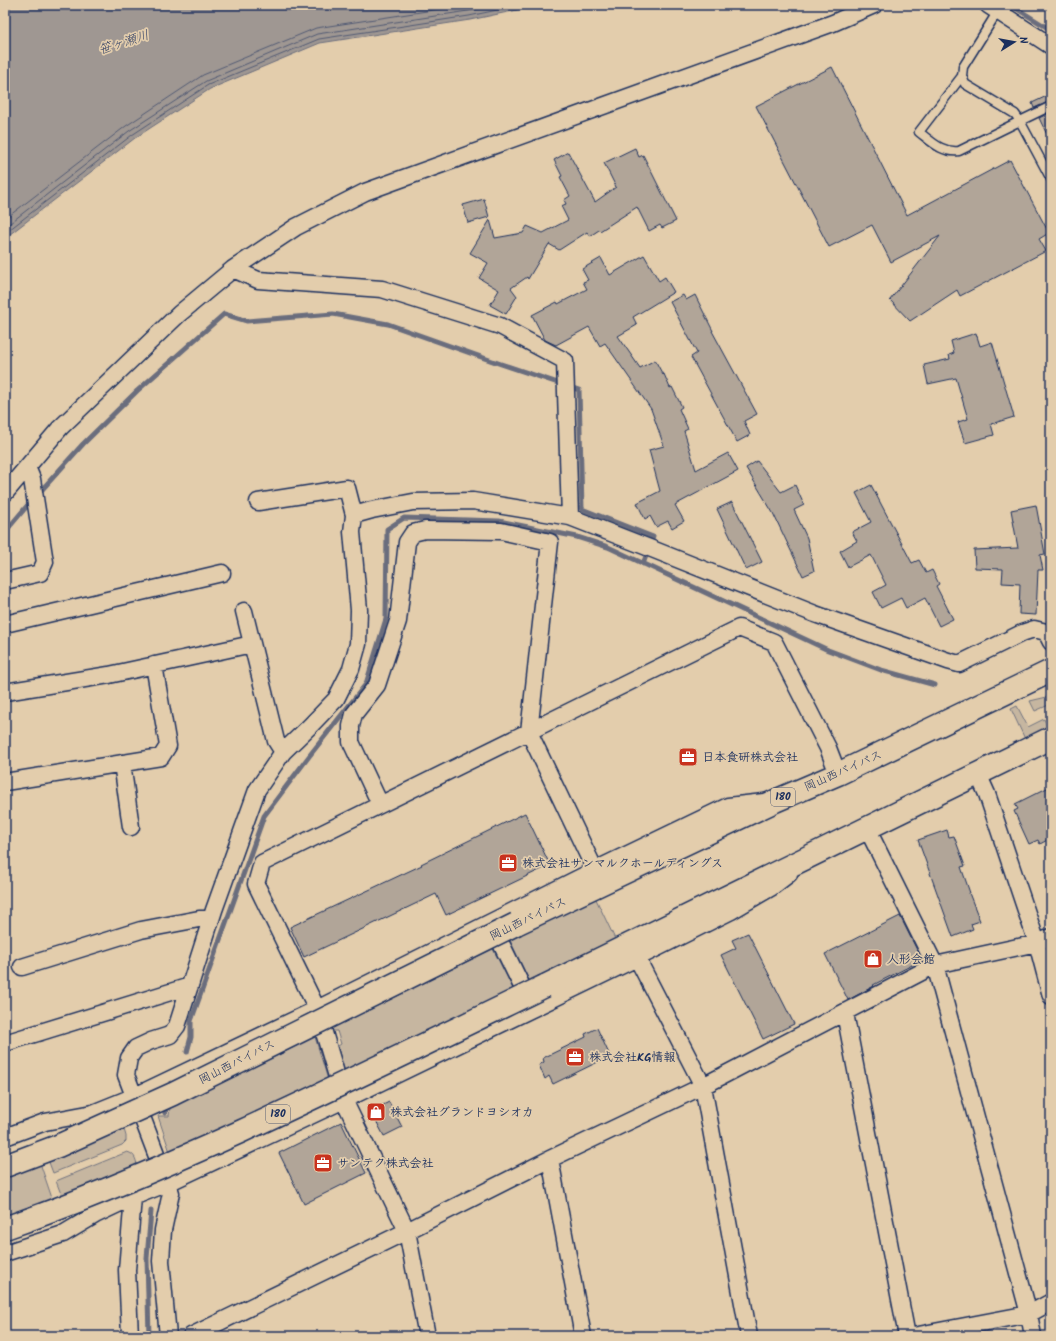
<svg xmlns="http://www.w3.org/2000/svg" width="1056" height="1341" viewBox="0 0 1056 1341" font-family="Kalam,'Klee One',sans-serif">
	<rect width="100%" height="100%" fill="#e3cdac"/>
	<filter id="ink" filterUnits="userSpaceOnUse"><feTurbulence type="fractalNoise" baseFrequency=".025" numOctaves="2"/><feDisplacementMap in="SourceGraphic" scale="8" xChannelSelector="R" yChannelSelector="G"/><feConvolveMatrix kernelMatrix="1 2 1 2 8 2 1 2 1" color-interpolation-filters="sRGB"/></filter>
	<g filter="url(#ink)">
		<!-- green -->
		<path fill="#c6b6a0" stroke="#70727f" d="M1051,696V704L1035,711L1030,701Z
			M1017,706L1028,727L1044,719L1048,728L1025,739L1011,709Z
			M595,897L615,939L529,980L510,940Z
			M493,949L513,989L343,1074L338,1048V1046L341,1044L337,1031H332L330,1029Z
			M315,1037L328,1080L170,1152L158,1116H169L170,1108Z
			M123,1126L126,1136V1141L122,1145L53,1173L47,1157Z
			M127,1152C136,1154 136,1161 138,1169L63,1199L56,1181Z
			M39,1160L54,1204L5,1222V1172Z"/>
		<!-- water -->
		<path fill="#9f9792" stroke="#6a6d7d" d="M5,5H541L470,20L320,43L210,89L135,138L5,238Z"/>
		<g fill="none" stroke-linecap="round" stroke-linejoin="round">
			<!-- shore -->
			<path stroke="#505973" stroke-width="1" d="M5,219L126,126L203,75L316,28L466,5
				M5,227L129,131L206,81L317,34L468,11L496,5
				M5,233L132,135L208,85L319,39L469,16L521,5"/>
			<!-- stream -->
			<path stroke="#6a6d7d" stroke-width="5" d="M1011,5L1051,30
				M38,494L83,444L137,391L224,314L247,321L333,314L388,324L501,364L579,390L582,509L653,537L643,564
				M5,532L32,500
				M187,1052L191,1037V1021L264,816L310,755L366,684L386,619L387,529L404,518L499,521L577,537L608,547L828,650L881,670L935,685
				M165,1113L168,1103
				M149,1336L147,1258L151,1211"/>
		</g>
		<!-- building -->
		<path fill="#b1a598" stroke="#1b2f5e" d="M832,67L907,215L1010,160L1049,233L1039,239L1046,251L960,296L957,290L910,321L890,300L940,236L891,262L872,225L829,247L756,106Z
			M1051,94V101L1034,108L1032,103Z
			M1051,112V143L1039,118Z
			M635,148L639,157L643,155L676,221L662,228L660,225L649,231L637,207L600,231L599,230L590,236L587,232L559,250L549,244L528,279L527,277L511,288L517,296L506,314L490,305L499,290L479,278L488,263L470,253L490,220L495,238L523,233L527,226L543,233L568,220L561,206L566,204L564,200L570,196L560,177L562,176L554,160L568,152L595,202L616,187L604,163Z
			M484,199L489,217L468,223L463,205Z
			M644,255L659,281L665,277L674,292L633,317L637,325L618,336L640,368L655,360L663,375L664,374L670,388L672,387L682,407L679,409L688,429L684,431L696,470L728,453L738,471L675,505L684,521L672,528L668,521L656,527L650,516L645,519L637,503L660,491L649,450L664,446L651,409L605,343L600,346L589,327L556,345L545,340L532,315L557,302L558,304L587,289L583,282L588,280L582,269L601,258L610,275Z
			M683,295L686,300L695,295L713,331H712L757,414L744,421L750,435L737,442L691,357L697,353L670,302Z
			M976,333L980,346L992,342L1014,417L991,424L994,435L965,443L958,422L968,419L956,378L928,384L924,365L950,359L949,355L954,353L951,341Z
			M757,461L781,492L795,485L804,505L794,510L807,538L814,571L803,576L773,513L746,468Z
			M871,485L912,563L919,560L926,573L932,570L939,584L936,586L953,619L939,626L925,598L906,608L901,598L881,608L873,592L886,585L871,555L848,567L840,551L857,541L852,532L871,522L856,493Z
			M732,502L762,562L746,570L717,509Z
			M1036,505L1045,554L1040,555L1043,570H1038L1036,615L1019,614L1020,584L1002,583L1003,569L975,568L974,550L1018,548L1011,510Z
			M1051,786V838L1040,844L1038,840L1029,844L1014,811L1018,809L1015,804Z
			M525,813L550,865L446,915L436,894L304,957L290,927L422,865L421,864Z
			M947,830L949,837L954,836L965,866L961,867L970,893H969L980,921L971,924L973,929L953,937L918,840Z
			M900,916L922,960L873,985L874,986L848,1000L825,954Z
			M748,933L794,1024L763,1039L721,955L736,948L732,940Z
			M597,1028L610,1056L553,1084L549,1076L545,1079L539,1065L544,1062L543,1058L586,1037L585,1034Z
			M389,1102L402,1127L384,1136L371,1111Z
			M341,1122L366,1173L304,1204L279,1153Z"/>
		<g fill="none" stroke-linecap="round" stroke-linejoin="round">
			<defs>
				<path id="lane" d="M998,11L963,67L962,76L965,84L1015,114L1020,121L1051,106
					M962,76L919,132C932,142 942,153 959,151L1020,121L1051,179"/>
				<path id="street" d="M988,5L1051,46
					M233,269L258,280L382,289L500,326L565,361L570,517
					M5,493L60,428L179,314L233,269L296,227L365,192L833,23L874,5
					M258,502L347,488L354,515
					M5,581L40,573L45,562L32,479L27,467
					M244,611L276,741L283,752
					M5,624L222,573
					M5,692L109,675L252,644
					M122,763L131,827
					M978,774L987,794L1037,943L1051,996
					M5,782L161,757L168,746L154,665
					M380,804L351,742V726L354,714L377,685L398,621L407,542L413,533L425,530L501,531L550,542L529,732L595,870
					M867,828L935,965L1029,1314L1033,1336
					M492,925L531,1005
					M637,958L703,1086L749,1336
					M22,967L141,930L199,919H211
					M845,1013L907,1336
					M5,1043L190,986
					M5,1137L45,1122L93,1113L135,1096L317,1009L595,870L728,806L764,802
					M550,1159L583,1336
					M5,1253L63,1234L95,1215L133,1197L168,1183L344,1100L637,958L731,911L772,887L789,874
					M130,1336L127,1270L133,1197
					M168,1336L161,1261L163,1230L171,1193L126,1075L129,1058L136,1048L151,1041L170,1035L177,1026L214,910L257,790L283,752L310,726L336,699L351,669L358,644L359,610L352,532L354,515L372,510L413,502L473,501L570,517L652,549L815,614L948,661L959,664L1022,633L1034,629L1046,632L1051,642
					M191,1336L407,1231L550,1159L703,1086L935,965L1037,943L1051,937
					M427,1336L407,1231L344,1100L317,1009L256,884L262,863L739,628L774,642L828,748L838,774
					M913,1336L1029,1314L1051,1302"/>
				<path id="highway" d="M516,924L775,801L838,774L1051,671
					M545,986L1051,738"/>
			</defs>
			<!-- lane casing -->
			<use href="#lane" stroke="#1b2f5e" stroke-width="11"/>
			<!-- street casing -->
			<use href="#street" stroke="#1b2f5e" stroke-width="19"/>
			<!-- highway casing -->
			<use href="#highway" stroke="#1b2f5e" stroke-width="25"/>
			<!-- lane -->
			<use href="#lane" stroke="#e3cdac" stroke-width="8"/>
			<!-- street -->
			<use href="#street" stroke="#e3cdac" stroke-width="16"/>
			<!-- highway -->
			<use href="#highway" stroke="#e3cdac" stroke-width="22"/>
			<defs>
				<path id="highway-bridge" d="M5,1166L58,1146L173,1094L516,924
					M5,1228C86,1200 165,1166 242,1131C344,1084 444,1035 545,986"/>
			</defs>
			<!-- highway-bridge casing -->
			<use href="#highway-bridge" stroke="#1b2f5e" stroke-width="25" stroke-linecap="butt"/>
			<!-- highway-bridge -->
			<use href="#highway-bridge" stroke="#e3cdac" stroke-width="22"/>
		</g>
	</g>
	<!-- icons -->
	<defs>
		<symbol id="office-square" viewBox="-11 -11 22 22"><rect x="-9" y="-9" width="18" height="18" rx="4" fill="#c8321e" stroke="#e3cdac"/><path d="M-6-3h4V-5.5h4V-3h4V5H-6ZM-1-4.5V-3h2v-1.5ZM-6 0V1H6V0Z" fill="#fff"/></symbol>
		<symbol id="shop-square" viewBox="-11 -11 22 22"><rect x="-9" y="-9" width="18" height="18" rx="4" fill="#c8321e" stroke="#e3cdac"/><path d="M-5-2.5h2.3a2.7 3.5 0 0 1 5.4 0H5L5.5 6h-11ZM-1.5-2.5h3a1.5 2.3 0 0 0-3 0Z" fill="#fff"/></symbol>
	</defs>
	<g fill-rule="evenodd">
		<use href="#office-square" x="677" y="746" width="22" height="22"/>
		<use href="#office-square" x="497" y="852" width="22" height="22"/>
		<use href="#shop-square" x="862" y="948" width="22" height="22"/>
		<use href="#office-square" x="564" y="1046" width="22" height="22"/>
		<use href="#shop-square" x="365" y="1101" width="22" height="22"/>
		<use href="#office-square" x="312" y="1152" width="22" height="22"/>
	</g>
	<g text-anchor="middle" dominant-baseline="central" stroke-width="3.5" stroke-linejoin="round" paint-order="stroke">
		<!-- shield labels -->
		<g fill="#e3cdac" stroke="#575e75" stroke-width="1">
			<rect x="771" y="788" width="24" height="18" rx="3"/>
			<rect x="266" y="1105" width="24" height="18" rx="3"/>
		</g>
		<g font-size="11" font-weight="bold" fill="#1b2f5e">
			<text x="783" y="797">180</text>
			<text x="278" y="1114">180</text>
		</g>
		<!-- poi labels -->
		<g font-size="12" font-weight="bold" fill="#1b2f5e" stroke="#e3cdac" text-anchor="start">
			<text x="702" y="757">日本食研株式会社</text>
			<text x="522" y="863">株式会社サンマルクホールディングス</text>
			<text x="887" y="959">人形会館</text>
			<text x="589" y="1057">株式会社KG情報</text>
			<text x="390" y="1112">株式会社グランドヨシオカ</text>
			<text x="337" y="1163">サンテク株式会社</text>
		</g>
		<!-- street labels -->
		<g font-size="12" fill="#1b2f5e" stroke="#e3cdac">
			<text transform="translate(843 771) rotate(-24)">岡山西バイパス</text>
			<text transform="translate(528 919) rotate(-26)">岡山西バイパス</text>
			<text transform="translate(237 1062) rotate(-27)">岡山西バイパス</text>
		</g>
		<!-- water labels -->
		<g font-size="13" font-style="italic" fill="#2f3f66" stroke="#e3cdac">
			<text transform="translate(124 43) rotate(-18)">笹ヶ瀬川</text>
		</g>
	</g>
	<!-- margin -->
	<rect width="1056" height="1341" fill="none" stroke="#e3cdac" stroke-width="20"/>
	<rect x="10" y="10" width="1036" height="1321" fill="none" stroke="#1b2f5e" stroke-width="1.5" filter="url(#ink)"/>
	<!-- north arrow -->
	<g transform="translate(1014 42) rotate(79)" stroke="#e3cdac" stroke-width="3" paint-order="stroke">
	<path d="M0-3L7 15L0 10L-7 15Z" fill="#1b2f5e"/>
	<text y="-6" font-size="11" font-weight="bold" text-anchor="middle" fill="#1b2f5e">N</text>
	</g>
</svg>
